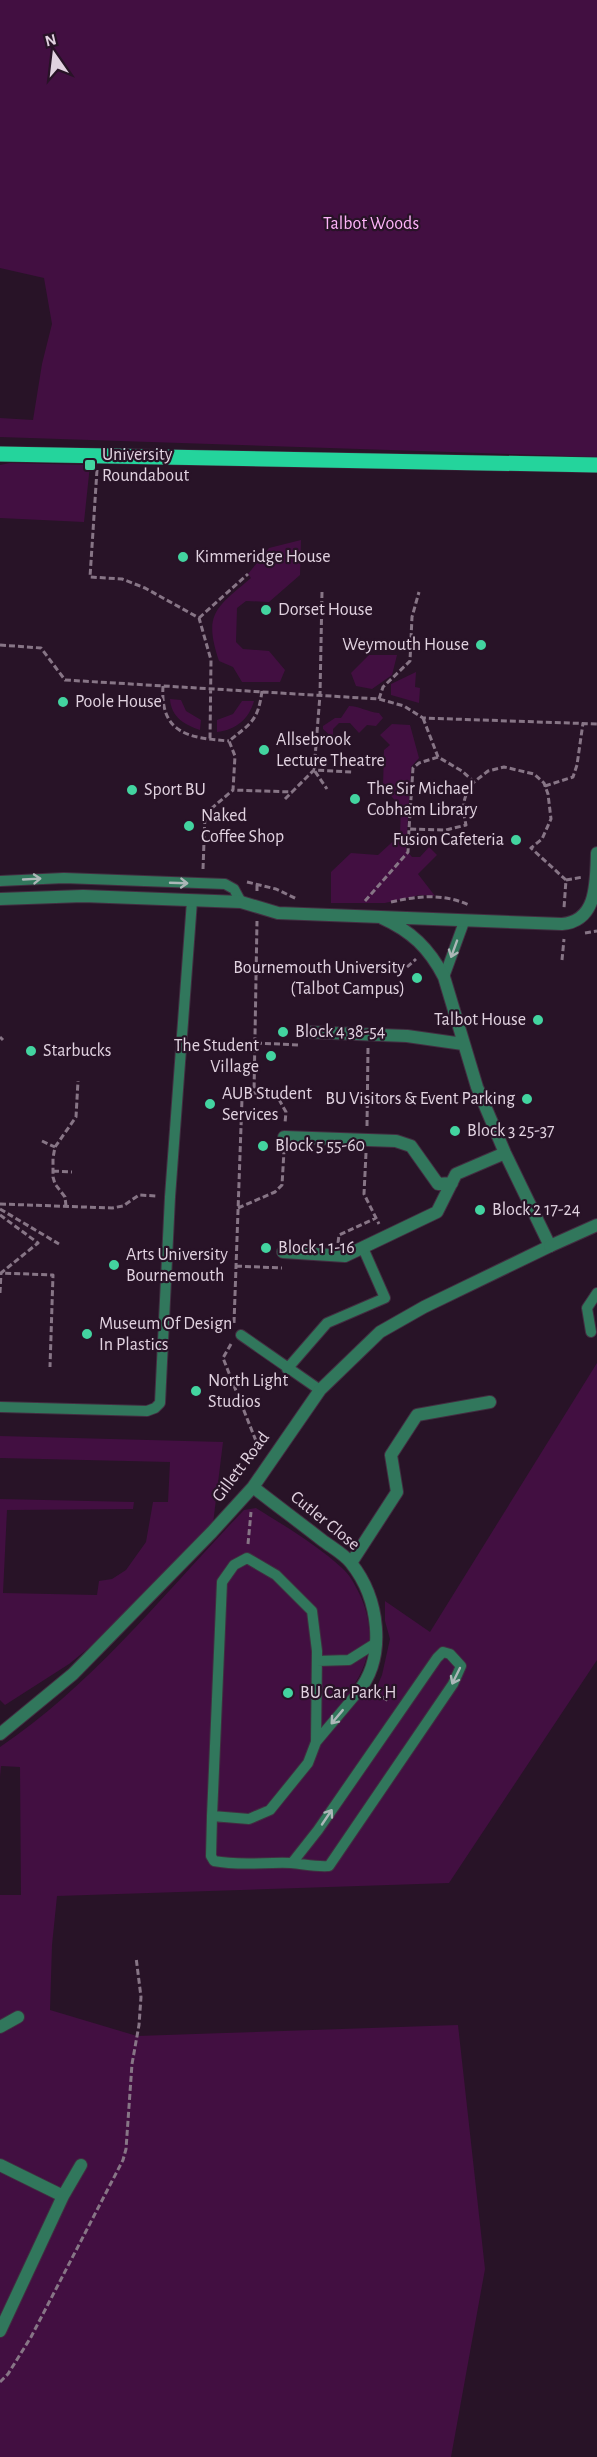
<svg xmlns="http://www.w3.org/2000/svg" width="597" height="2457" viewBox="0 0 597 2457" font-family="'Alegreya Sans',sans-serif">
	<rect width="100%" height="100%" fill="#281327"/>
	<!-- green -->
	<path fill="#420f41" d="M0,0H597V457L0,437V418L33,420L42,364L52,324L44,278L0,268Z
		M10,463L90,465L84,522L0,518V465Z
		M301,540L300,575L269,602L246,601L237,608L236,642L243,649L269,651L285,670L280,682H242L233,667L219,661C203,613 216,608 251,578L248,574L269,548Z
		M369,655H397L392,675L372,689L356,686L351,673Z
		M416,672L415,687L420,688L419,703L391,695V684Z
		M170,699L181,700L186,711L201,720L200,730C185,725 171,717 170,699Z
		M242,701H254C249,719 236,730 217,732V720L233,714Z
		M349,706C360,706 367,712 379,713L383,718L376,726L367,725L359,733L350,723H339L333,729V738L323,729V726L335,718H341Z
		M392,724L410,725L419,758L411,767L406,850L412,857H420L429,847L437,855L418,874L435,896L420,895L385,903H331V872L351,853L378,855L400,835L401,807L383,787L384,750L390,745L380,735Z
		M597,1363V1660L449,1883L57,1896L52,1945L50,2010L137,2036L458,2025L485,2269L451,2457H0V1895H21L20,1767L1,1766L0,1777V1747C94,1684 166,1591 244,1510L256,1508C285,1526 317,1545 342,1568C349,1574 354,1583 358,1591C375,1624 373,1660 351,1689L373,1696L382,1675L390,1639L385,1621V1601L430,1632Z
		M0,1436L223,1442L212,1532L122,1621L69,1664L5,1705L0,1700V1499L134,1502L133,1509L7,1510L3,1593L97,1595L99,1581L112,1579L126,1570L146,1542L153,1502H168L170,1462L0,1458Z"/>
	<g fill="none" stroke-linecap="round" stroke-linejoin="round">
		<defs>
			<path id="service" d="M0,881L64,878L225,884L234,889L241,902
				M444,977L464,922
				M591,1332L587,1308L597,1293
				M241,1335L320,1390
				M287,1369L327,1323L385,1298L363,1248
				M0,1407L147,1411L155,1408L160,1403L170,1197L192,901
				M247,1558L276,1575L312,1611L317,1651L316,1742L308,1763L270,1810L249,1819L212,1816L222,1582L234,1565Z
				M317,1661L349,1660L376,1643
				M316,1742L358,1692
				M212,1816L211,1856L214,1861C239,1866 265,1862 291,1863C304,1864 315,1867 329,1866L453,1684L461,1666L450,1654L443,1652L437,1658L318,1830L292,1863"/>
			<path id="minor" d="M0,899L83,896L241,902L278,913L562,924C597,921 596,884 597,853
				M306,1032L407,1036L463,1044
				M284,1137L396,1141L411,1146L438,1184L452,1183
				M283,1252L345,1256L437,1212L456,1174L505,1153
				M253,1487C276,1505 299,1522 322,1540C331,1547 344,1554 351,1563C379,1598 387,1656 358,1692
				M351,1563L397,1492L391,1455L417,1415L490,1402
				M0,1734L73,1674L212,1532L253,1487L320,1390L380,1332L424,1307L550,1246L505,1153L477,1087L444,977C429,948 411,931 382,918
				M0,2027L18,2017
				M0,2165L63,2196
				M0,2331L63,2196L81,2165"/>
			<path id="tertiary" d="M550,1246L597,1225"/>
			<path id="primary" d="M0,454L597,465"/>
		</defs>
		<!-- service casing -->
		<use href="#service" stroke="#422e41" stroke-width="12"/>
		<!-- minor casing -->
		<use href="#minor" stroke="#422e41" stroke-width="14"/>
		<!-- tertiary casing -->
		<use href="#tertiary" stroke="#422e41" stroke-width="14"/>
		<!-- primary casing -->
		<use href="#primary" stroke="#422e41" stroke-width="16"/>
		<!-- path -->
		<path stroke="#877586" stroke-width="3" stroke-dasharray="6 3" stroke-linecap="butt" d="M97,470L90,577L122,579L145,588L199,618L211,660L210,740
			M322,592L320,695L314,770L327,789
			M199,618L248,574
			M0,645L41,648L65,680L379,699L404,706L423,718L597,724
			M163,686C160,734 189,738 229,741
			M262,691C258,721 251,723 229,741L235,756L233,790L292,792L314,770L352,772
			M379,699L383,687L410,661L412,617L419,592
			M423,718L438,757L462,771L474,782L488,771L504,767L534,774L544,783L548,794L551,819L542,839L531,848L566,880L564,908
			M438,757L419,763L413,768L409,829L446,830L466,825C462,807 462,797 474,782
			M545,786L573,777L577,765L583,723
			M285,799L292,792
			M203,869L205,814L233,790
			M566,880L583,877
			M247,882L276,889L297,899
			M257,885V894
			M365,901L408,852L409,829
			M391,902C418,896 442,893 469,905
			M585,933L597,931
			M562,960L564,939
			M407,967L416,959
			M0,1037L3,1040
			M256,1043L299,1045
			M254,1093L277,1096L286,1112L285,1123
			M367,1126L368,1048
			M42,1141L55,1147
			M366,1153L364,1194L379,1224
			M53,1171L72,1172
			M0,1204L112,1208L123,1206L139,1195L156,1196
			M66,1206L65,1197L55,1184L53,1177V1158L55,1147L76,1117L78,1081
			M238,1208L275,1192L282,1185L284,1151
			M0,1209L59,1244
			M0,1215L38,1243L1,1273L53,1275L50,1367
			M338,1243L339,1235L376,1218
			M236,1266L282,1268
			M0,1293L1,1273
			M234,1323L242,1099L249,1093H254L257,921
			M231,1344L223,1358L260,1451
			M248,1544L251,1512
			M375,1692L390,1702
			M0,2382L8,2374L31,2337L123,2160L126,2149L132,2064L139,2025L141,1997L136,1957"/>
		<!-- service -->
		<use href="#service" stroke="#31775c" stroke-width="10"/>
		<!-- minor -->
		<use href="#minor" stroke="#31775c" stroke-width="12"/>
		<!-- tertiary -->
		<use href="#tertiary" stroke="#31775c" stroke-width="12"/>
		<!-- primary -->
		<use href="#primary" stroke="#24d49c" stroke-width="15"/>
	</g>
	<!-- one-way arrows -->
	<defs><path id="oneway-shaft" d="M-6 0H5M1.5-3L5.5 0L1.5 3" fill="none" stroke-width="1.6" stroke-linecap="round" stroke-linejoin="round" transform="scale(1.5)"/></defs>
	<g stroke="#acb7b8">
		<use href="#oneway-shaft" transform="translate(32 879) rotate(-3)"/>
		<use href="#oneway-shaft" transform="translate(179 883) rotate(2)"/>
		<use href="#oneway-shaft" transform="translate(454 949) rotate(110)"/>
		<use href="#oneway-shaft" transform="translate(456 1676) rotate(116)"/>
		<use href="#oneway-shaft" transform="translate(337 1717) rotate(130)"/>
		<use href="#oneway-shaft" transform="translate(327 1817) rotate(-56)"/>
	</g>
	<!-- markers -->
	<g fill="#43d4a0" stroke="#281327" stroke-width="2">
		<rect x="84" y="459" width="12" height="12" rx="3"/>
		<circle cx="183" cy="557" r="6"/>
		<circle cx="266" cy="610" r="6"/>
		<circle cx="481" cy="645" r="6"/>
		<circle cx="63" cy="702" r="6"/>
		<circle cx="264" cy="750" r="6"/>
		<circle cx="132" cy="790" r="6"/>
		<circle cx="355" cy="799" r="6"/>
		<circle cx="189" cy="826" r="6"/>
		<circle cx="516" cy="840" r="6"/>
		<circle cx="417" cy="978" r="6"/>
		<circle cx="538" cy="1020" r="6"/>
		<circle cx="283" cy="1032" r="6"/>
		<circle cx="31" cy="1051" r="6"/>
		<circle cx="271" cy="1056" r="6"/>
		<circle cx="527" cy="1099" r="6"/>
		<circle cx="210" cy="1104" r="6"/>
		<circle cx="455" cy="1131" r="6"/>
		<circle cx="263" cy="1146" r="6"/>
		<circle cx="480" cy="1210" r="6"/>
		<circle cx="266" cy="1248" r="6"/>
		<circle cx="114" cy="1265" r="6"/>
		<circle cx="87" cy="1334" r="6"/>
		<circle cx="196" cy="1391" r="6"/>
		<circle cx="288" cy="1693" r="6"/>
	</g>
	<g text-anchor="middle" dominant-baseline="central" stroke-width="4.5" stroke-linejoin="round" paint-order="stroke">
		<!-- park labels -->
		<g font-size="18" fill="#feb4f9" stroke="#281327">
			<text x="371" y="224">Talbot Woods</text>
		</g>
		<!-- poi labels -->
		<g font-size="18" fill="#e1d2e0" stroke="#281327" text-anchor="start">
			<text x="102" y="455">University<tspan x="102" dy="21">Roundabout</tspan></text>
			<text x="195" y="557">Kimmeridge House</text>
			<text x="278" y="610">Dorset House</text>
			<text x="469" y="645" text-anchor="end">Weymouth House</text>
			<text x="75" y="702">Poole House</text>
			<text x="276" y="740">Allsebrook<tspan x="276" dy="21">Lecture Theatre</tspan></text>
			<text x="367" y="789">The Sir Michael<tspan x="367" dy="21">Cobham Library</tspan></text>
			<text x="144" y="790">Sport BU</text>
			<text x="201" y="816">Naked<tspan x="201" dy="21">Coffee Shop</tspan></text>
			<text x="504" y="840" text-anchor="end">Fusion Cafeteria</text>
			<text x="405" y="968" text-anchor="end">Bournemouth University<tspan x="405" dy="21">(Talbot Campus)</tspan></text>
			<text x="526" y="1020" text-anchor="end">Talbot House</text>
			<text x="295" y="1032">Block 4 38-54</text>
			<text x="259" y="1046" text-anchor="end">The Student<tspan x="259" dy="21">Village</tspan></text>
			<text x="43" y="1051">Starbucks</text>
			<text x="222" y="1094">AUB Student<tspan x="222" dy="21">Services</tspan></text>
			<text x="515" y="1099" text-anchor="end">BU Visitors &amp; Event Parking</text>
			<text x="467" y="1131">Block 3 25-37</text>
			<text x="275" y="1146">Block 5 55-60</text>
			<text x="492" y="1210">Block 2 17-24</text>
			<text x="278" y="1248">Block 1 1-16</text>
			<text x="126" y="1255">Arts University<tspan x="126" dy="21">Bournemouth</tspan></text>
			<text x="99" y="1324">Museum Of Design<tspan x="99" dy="21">In Plastics</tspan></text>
			<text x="208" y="1381">North Light<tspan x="208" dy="21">Studios</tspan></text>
			<text x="300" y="1693">BU Car Park H</text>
		</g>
		<!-- street labels -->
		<g font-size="18" fill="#e1d2e0" stroke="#281327">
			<text transform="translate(241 1467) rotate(-53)">Gillett Road</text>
			<text transform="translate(325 1521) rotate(39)">Cutler Close</text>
		</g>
	</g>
	<!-- north arrow -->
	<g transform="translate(54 54) rotate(346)" stroke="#281327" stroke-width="4.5" paint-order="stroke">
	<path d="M0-4.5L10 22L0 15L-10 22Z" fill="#e1d2e0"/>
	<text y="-9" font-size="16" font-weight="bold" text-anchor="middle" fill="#e1d2e0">N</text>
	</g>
</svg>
